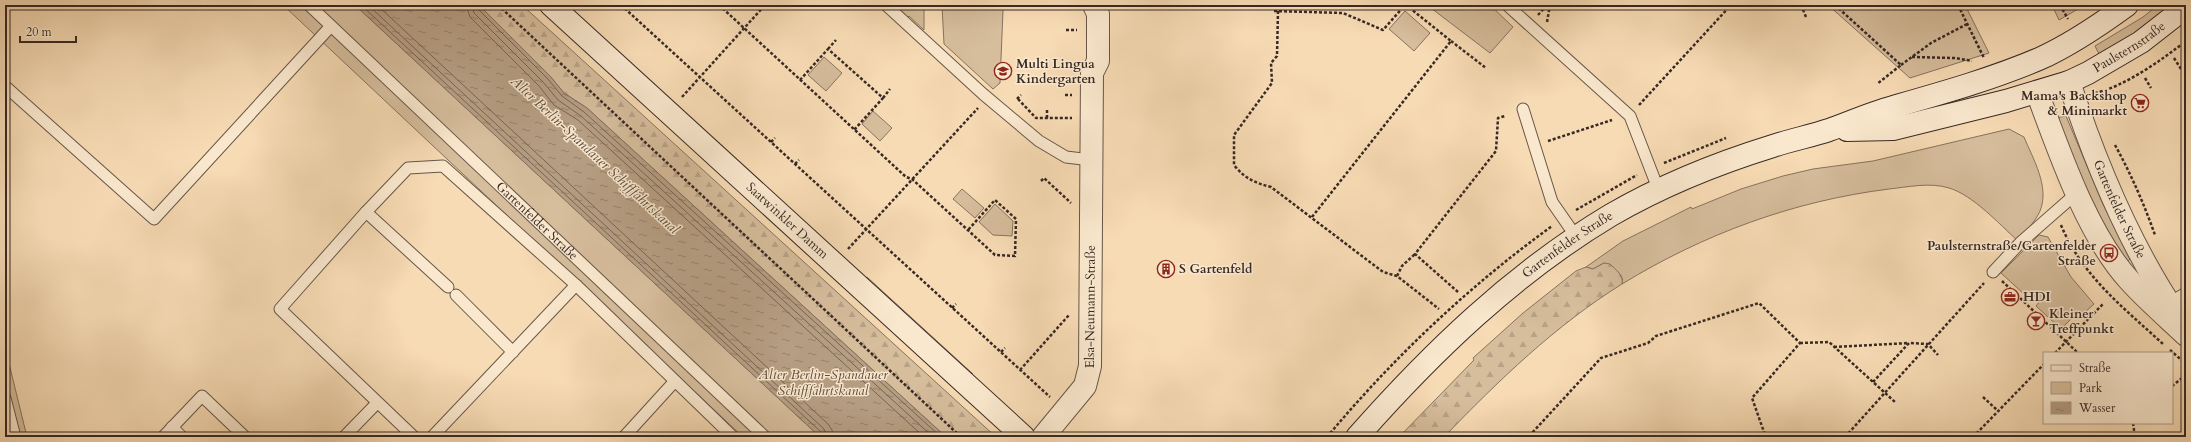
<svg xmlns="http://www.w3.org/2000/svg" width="2191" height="442" viewBox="0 0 2191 442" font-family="Cardo,serif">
	<defs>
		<pattern id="forest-firs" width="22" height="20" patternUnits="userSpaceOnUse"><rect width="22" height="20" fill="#d6bd9c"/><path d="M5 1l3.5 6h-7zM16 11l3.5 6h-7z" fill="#b8a286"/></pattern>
		<pattern id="water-ripples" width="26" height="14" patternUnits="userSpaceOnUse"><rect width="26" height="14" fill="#b69e83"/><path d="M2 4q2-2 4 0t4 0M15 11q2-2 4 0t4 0" fill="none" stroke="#95816b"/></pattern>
	</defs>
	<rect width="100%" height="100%" fill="#f7dbb4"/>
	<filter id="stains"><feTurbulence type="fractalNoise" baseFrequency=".005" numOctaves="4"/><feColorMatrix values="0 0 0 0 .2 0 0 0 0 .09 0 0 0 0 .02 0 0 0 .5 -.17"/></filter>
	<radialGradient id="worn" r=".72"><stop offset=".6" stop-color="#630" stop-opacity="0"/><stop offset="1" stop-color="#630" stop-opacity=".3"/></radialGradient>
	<!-- green -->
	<path fill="#d6bd9c" stroke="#867360" d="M283,5H355L820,437H743Z
		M893,5H924V30L909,16L907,18Z
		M942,5H996L1003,10L1000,83L993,89L944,44Z
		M1427,5H1490L1513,27L1490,53Z
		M1828,5H1965L1989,53L1910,78Z
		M2052,5H2085L2059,20Z
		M2158,5H2173L2151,24L2100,56L2095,46L2143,17Z
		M1405,11L1430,33L1414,51L1389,29Z
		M824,57L842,73L826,91L808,75Z
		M873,111L892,128L880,141L862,124Z
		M2066,116L2102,202L2130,259L2126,263L2098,220L2056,118Z
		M2009,129L2024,137C2033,159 2050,187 2040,211C2035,222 2025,232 2018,241C1999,224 1973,195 1949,188C1930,182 1908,187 1889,189C1793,201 1704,234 1622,284C1625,273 1612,268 1604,263L1593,269L1586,267L1623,241L1691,207L1692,209L1741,189L1783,176L1813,169L1873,161Z
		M962,189L984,208L975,218L953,199Z
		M995,204L1013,221L1012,236L993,235L979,222Z
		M2039,235L2048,237L2071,277L2094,304L2084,313L2079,311L2061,329L2036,306L2040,301L2029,291L2025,295L2001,273Z
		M867,277L973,374L947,356L865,281Z
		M5,347L27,437H5Z"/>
	<!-- forest -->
	<path fill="url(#forest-firs)" stroke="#867360" d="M479,5H522L996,437H946L587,108L564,93L550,76Z
		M1604,263L1610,264C1615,269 1624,275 1622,284C1556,325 1498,381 1444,437H1399L1474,360L1473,358L1523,313L1576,271L1586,267L1593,269Z"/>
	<!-- water -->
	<path fill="url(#water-ripples)" stroke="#836f5d" d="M355,5H479L550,76L564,93L587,108L946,437H820Z"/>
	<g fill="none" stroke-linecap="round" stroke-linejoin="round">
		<!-- shore -->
		<path stroke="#766454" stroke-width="1" d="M361,5L821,432L822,437
			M368,5L824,429L827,437
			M377,5L828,424L832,430L833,437
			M466,5L470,17L539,86L554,105L578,120L924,437
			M472,5L474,13L543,82L558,100L581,116L933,437
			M477,5L478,9L547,78L562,96L584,112L941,437"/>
		<defs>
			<g id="service">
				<path id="s1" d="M309,5L765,437"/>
				<path d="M886,5L983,94L1039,141L1066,157L1091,160"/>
				<path d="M1507,5L1630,116L1659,191"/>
				<path d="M5,86L154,219L331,26"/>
				<path d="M1523,109L1552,202L1577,238"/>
				<path d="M366,212L448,287"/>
				<path d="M1993,272L2020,243L2078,192"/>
				<path d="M456,295L513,352"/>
				<path d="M2169,303L2186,293"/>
				<path d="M5,398L15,437"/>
				<path d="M172,427L182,437"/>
				<path d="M163,437L202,396L245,437"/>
				<path d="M344,437L377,403"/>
				<path d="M414,437L280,309L366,212L408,168L443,166L576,285L733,437"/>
				<path d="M432,437L576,285"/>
				<path d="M624,437L675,381"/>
			</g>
			<g id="minor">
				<path id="s2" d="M1043,437L1085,386L1090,366L1092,73L1098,61V14L1094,5"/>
			</g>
			<g id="tertiary">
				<path id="s3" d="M2069,82C2095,162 2129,244 2176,314"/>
				<path d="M2037,92C2059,151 2087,234 2129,280C2147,300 2167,317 2186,335"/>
			</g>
			<g id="secondary">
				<path id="s4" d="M551,5L1024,437"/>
				<path id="s5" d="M1847,130L1893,129L2006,101L2069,82L2088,73L2141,42L2186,7"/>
				<path id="s6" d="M1357,437C1432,352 1514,273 1611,215C1661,186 1718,163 1773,146C1791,140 1811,136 1829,130C1851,122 1871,113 1893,107C1942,93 1992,79 2039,59C2068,46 2101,24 2127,5"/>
			</g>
		</defs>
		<!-- service casing -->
		<use href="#service" stroke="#675648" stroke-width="13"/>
		<!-- minor casing -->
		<use href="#minor" stroke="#675648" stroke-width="24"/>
		<!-- tertiary casing -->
		<use href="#tertiary" stroke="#675648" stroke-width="24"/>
		<!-- secondary casing -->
		<use href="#secondary" stroke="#372924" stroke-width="24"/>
		<!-- path -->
		<path stroke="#372924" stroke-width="2.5" stroke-dasharray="3 2" stroke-linecap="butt" d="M498,5L961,437
			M621,5L1050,397
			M719,5L906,177L912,179L995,255L1015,256L1016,219L995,200L968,230
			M1801,5L1806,17
			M1835,5L1901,65L1877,84
			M1958,5L1984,58
			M2060,5L2068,19
			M1274,11L1343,13L1383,30L1405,5
			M1278,11L1277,56L1271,63L1272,83L1234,135V165C1244,178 1255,183 1271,187L1383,272L1397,276L1439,309
			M1538,15L1547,5
			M1547,22L1550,5
			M1066,30H1077
			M1451,41L1486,68
			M828,49L836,40
			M1912,57L1955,58L1972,61
			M2174,58L2181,69L2186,65
			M1901,65L1931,43L1967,24
			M2145,78L2151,88
			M800,80L828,49L883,98L854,130
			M2095,93C2124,87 2163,59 2186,41
			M1065,95H1072
			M682,97L765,5
			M883,98L890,89
			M1017,99L1021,95
			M1018,99L1036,118H1072
			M1639,105L1731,5
			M1047,110V118
			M1548,141L1612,120
			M771,142L775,138
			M2115,145C2131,174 2144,204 2155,235
			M1664,163L1726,138
			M795,164L799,160
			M1041,181L1044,178L1071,203
			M1576,210L1637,175
			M1312,217L1451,41L1406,5
			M2061,225C2082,276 2124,308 2163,344
			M848,249L978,108
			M1397,276L1402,266L1415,254
			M2002,281L2078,353
			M1458,292L1415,254L1496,151L1498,118L1505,116
			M952,308L956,304
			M1800,343L1829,342L1895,402
			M1834,347L1909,343
			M2170,350L2186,364
			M1001,352L1005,348
			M2055,353L2103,304
			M1020,370L1069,315
			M1873,382L1909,343L1928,344L1938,355
			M2172,386L2186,375
			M1983,397L1997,410
			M2133,423L2135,437
			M1327,437C1393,358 1468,287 1552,226
			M1531,437L1532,433L1601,358L1648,343L1656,336L1759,303L1800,343L1752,398L1764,432L1761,437
			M1845,437L1984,283
			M1973,437L2044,364"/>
		<!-- service -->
		<use href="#service" stroke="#fae8ce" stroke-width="11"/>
		<!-- minor -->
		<use href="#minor" stroke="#fae8ce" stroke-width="22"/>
		<!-- tertiary -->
		<use href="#tertiary" stroke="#fae8ce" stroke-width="22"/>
		<!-- secondary -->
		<use href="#secondary" stroke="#fae8ce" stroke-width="22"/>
	</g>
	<!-- icons -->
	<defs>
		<symbol id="school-ring" viewBox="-11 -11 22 22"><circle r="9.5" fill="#fae8ce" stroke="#8f2418" stroke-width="1.5"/><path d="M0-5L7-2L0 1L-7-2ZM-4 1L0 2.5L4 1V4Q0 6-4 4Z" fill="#8f2418"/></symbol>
		<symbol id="supermarket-ring" viewBox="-11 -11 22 22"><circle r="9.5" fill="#fae8ce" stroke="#8f2418" stroke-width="1.5"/><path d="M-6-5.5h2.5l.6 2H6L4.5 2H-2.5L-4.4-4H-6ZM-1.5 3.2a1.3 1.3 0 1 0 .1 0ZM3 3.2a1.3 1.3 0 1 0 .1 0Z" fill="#8f2418"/></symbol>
		<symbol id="bus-ring" viewBox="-11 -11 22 22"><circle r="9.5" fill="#fae8ce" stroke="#8f2418" stroke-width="1.5"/><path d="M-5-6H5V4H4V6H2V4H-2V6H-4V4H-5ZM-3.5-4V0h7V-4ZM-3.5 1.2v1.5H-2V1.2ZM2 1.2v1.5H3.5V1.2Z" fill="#8f2418"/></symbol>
		<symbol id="building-ring" viewBox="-11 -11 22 22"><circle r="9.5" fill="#fae8ce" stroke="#8f2418" stroke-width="1.5"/><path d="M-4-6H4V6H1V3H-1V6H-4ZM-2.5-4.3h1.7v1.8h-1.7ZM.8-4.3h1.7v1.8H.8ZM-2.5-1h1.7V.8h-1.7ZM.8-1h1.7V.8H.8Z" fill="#8f2418"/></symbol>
		<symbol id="office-ring" viewBox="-11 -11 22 22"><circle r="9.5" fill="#fae8ce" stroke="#8f2418" stroke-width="1.5"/><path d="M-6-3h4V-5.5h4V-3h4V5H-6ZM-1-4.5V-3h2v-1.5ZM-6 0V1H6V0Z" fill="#8f2418"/></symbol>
		<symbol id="bar-ring" viewBox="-11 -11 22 22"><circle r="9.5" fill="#fae8ce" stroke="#8f2418" stroke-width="1.5"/><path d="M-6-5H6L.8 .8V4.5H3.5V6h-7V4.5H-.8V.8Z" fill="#8f2418"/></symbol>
	</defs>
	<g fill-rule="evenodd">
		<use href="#school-ring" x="993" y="61" width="20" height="20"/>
		<use href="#supermarket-ring" x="2130" y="93" width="20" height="20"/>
		<use href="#bus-ring" x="2099" y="243" width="20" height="20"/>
		<use href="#building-ring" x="1156" y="259" width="20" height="20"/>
		<use href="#office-ring" x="2000" y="287" width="20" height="20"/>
		<use href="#bar-ring" x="2026" y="311" width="20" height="20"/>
	</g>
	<g text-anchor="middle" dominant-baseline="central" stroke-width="3" stroke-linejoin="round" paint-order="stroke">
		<!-- street labels -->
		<g font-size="13" fill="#372924" stroke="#fae8ce">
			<text stroke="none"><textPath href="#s5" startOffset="298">Paulsternstraße</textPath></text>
			<text stroke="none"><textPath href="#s3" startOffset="137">Gartenfelder Straße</textPath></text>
			<text stroke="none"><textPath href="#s1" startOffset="314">Gartenfelder Straße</textPath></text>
			<text stroke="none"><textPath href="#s4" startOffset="320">Saatwinkler Damm</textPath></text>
			<text stroke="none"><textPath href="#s6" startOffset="286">Gartenfelder Straße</textPath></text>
			<text stroke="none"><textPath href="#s2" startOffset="146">Elsa-Neumann-Straße</textPath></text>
		</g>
		<!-- poi labels -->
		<g font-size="13" font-weight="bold" fill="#372924" stroke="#fae8ce" text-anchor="start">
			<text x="1016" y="64">Multi Lingua<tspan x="1016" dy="15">Kindergarten</tspan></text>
			<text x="2127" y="96" text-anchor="end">Mama's Backshop<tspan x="2127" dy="15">&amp; Minimarkt</tspan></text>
			<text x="2096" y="246" text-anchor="end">Paulsternstraße/Gartenfelder<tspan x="2096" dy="15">Straße</tspan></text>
			<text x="1179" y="269">S Gartenfeld</text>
			<text x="2023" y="297">HDI</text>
			<text x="2049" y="314">Kleiner<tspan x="2049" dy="15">Treffpunkt</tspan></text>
		</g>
		<!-- water labels -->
		<g font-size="14" font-style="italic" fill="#5d4c40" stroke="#fae8ce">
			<text transform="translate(595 155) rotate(43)">Alter Berlin-Spandauer Schifffahrtskanal</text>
			<text x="823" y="374">Alter Berlin-Spandauer<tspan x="823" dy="16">Schifffahrtskanal</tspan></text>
		</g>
	</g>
	<!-- margin -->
	<rect width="2191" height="442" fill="none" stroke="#f7dbb4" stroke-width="20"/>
	<rect x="6" y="6" width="2179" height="430" fill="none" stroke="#372924" stroke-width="2"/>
	<rect x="10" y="10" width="2171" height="422" fill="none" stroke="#372924"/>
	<!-- legend -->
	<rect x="2043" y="352" width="130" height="72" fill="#fae8ce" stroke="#ac9c8a"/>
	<rect x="2051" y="365" width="20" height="6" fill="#fae8ce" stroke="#ac9c8a"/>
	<text x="2079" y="372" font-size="12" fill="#372924">Straße</text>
	<rect x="2051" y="382" width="20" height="12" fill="#d6bd9c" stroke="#ac9c8a"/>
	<text x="2079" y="392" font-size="12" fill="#372924">Park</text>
	<rect x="2051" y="402" width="20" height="12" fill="url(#water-ripples)" stroke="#ac9c8a"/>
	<text x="2079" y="412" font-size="12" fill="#372924">Wasser</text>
	<!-- scale -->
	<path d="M20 36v6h56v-6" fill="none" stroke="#372924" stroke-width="2"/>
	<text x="26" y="36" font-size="12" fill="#372924" stroke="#fae8ce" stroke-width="3" paint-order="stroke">20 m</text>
	<rect width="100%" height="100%" filter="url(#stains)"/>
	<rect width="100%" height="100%" fill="url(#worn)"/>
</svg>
